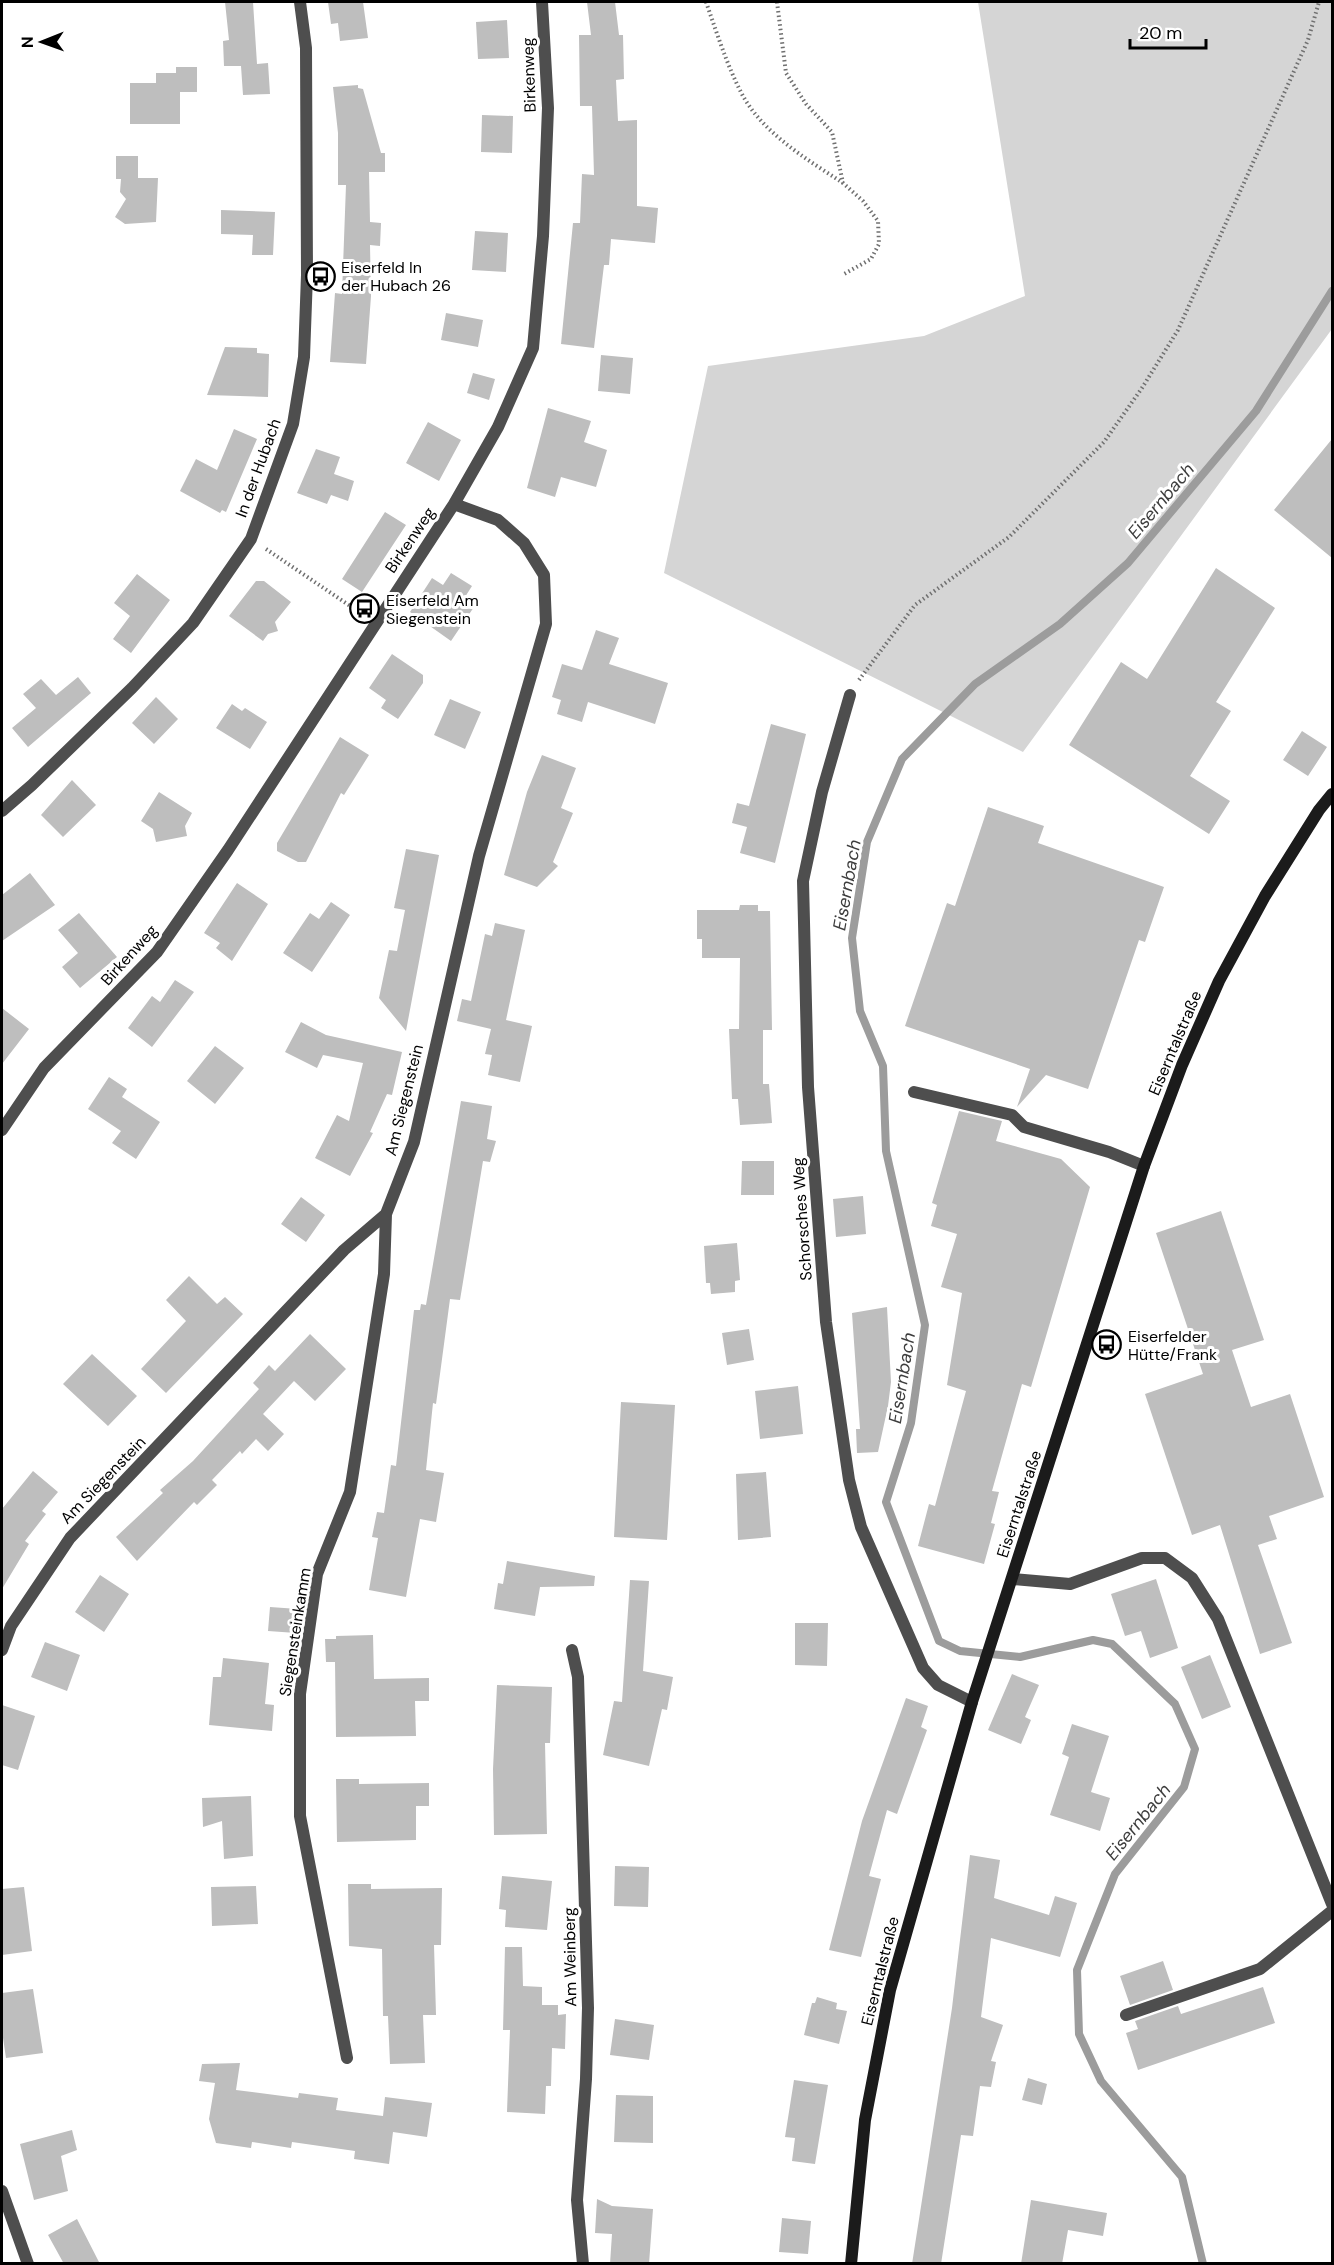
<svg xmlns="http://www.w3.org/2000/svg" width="1334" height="2265" viewBox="0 0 1334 2265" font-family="'DM Sans',sans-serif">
	<rect width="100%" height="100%" fill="#fff"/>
	<!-- green -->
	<path fill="#d5d5d5" d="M978,2H1332V329L1023,752L664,573L708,366L924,336L1025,296Z"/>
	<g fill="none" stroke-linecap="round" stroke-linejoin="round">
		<!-- stream -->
		<path stroke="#9c9c9c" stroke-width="8" d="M1203,2264L1182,2177L1101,2081L1079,2034L1077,1970L1115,1874L1184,1787L1195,1749L1175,1704L1112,1644L1093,1640L1020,1657L960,1651L939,1641L886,1502L911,1423L925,1325L886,1151L883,1066L860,1011L852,938L867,842L902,759L975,684L1060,624L1128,563L1256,411L1332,291"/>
	</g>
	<!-- building -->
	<path fill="#bebebe" d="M225,2H253L257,64L268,63L270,94L243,95L241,66H224L223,41L229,40Z
		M328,2H363L368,38L340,41L338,23L331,24Z
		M587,2H615L619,35H623L624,79L616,80L618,121L637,120V206L658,208L655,243L611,239L609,265H604L594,348L561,344L573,223H580L582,174L594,175L592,106H580L579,35H591Z
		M507,20L509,58L478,59L476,22Z
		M176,67H197V92H180V124H130V83H156V73H176Z
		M358,85V88L363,89L381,153H385V172H369L370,222L381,223L380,246L370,245L371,296L366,364L330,362L335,293L342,294L346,185H338V133L333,87Z
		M482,115L513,116L512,153L481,152Z
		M116,156H138V178H158L156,222L125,224L115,217L126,199L120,192L121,179H116Z
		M221,210L275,212L273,255H252L253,235L221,234Z
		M475,231L508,233L506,272L472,270Z
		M446,313L483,320L478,347L441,340Z
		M225,347L257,348V353L269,354L268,397L207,395Z
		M601,355L633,358L630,394L598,391Z
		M473,373L495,379L489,400L467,393Z
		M548,408L591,421L584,442L607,450L596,487L561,477L555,497L527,488Z
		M428,422L461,440L439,481L406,463Z
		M234,429L257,439L226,512L222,510L220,513L180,491L196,459L217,470Z
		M1332,439V558L1274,510Z
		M316,449L340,457L334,474L354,481L348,501L331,495L327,504L297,493Z
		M385,512L406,525L362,592L342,579Z
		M1216,568L1275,608L1216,702L1231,711L1190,776L1230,801L1209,834L1069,745L1121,662L1147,679Z
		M451,573L472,586L465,597L476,604L451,641L410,612L432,578L443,585Z
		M137,574L170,600L131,653L113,639L130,616L114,603Z
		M256,581H264L291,602L275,622L278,631L268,634L263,641L229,616Z
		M596,630L619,638L609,664L668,683L655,724L588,702L582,722L557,714L561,700L552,697L562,664L582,670Z
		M392,654L423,675V683L398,719L381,708L386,700L369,688Z
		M78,677L91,693L28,747L12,728L36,708L23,694L41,679L56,695Z
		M156,697L178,719L154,744L132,723Z
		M450,699L481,712L465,749L434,735Z
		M232,704L242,711L245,708L267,722L250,749L216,728Z
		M771,724L806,734L775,863L740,853L747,827L732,823L737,803L749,806Z
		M1302,731L1327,747L1308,776L1283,760Z
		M340,737L369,755L344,795L341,793L306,862H298L277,851V843Z
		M542,755L576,768L561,808L573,813L553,862L558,866L537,887L504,875L527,792Z
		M72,780L96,805L63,837L41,815Z
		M159,792L192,813L185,826L187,836L156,842L153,829L141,821Z
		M988,807L1044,826L1038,843L1164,887L1145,942L1139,940L1088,1089L1046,1075L1017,1107L1030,1069L905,1026L947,903L955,906Z
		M406,849L439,855L406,1031L379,998L389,950L397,951L405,910L394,908Z
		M30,873L55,905L2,941V895Z
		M237,883L268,904L232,961L216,948L220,943L204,933Z
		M331,902L350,915L312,972L283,953L310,913L319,919Z
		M740,905H758V911H770L772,1030H763V1084H769L772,1123L740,1125L738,1099H732L729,1029H739L740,958H702V939H697V910H739Z
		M79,913L117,957L80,988L62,967L78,953L58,930Z
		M495,923L525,930L506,1020L532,1026L520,1082L488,1075L492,1055L485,1054L491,1029L457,1021L462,999L471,1001L485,934L492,936Z
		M175,980L194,992L152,1047L128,1028L152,996L160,1002Z
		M2,1008L29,1029L2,1064Z
		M301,1022L326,1035L402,1052L392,1095L387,1094L370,1132L373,1133L350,1176L315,1158L337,1115L349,1121L363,1063L323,1055L317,1068L285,1052Z
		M215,1046L244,1068L215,1104L187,1081Z
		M109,1077L127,1089L122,1097L160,1122L136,1159L112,1143L121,1131L88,1109Z
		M461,1101L492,1106L487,1139L496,1141L490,1162L483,1161L460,1300L450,1299L436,1404L433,1403L426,1470L444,1473L436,1522L420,1519L406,1597L369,1590L378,1538L372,1537L377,1512L384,1513L391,1465L396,1466L414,1310H420L421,1304L426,1305Z
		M959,1111L1002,1121L996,1141L1061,1159L1090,1187L1031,1387L1022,1384L992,1491L999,1492L991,1523L995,1524L984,1564L918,1546L929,1504L935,1506L966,1391L947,1385L962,1293L941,1287L957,1234L931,1226L937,1205L932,1203Z
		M742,1161H774V1195H741Z
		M863,1196L866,1234L836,1237L833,1199Z
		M301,1197L325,1215L306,1242L281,1224Z
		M1221,1211L1264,1340L1232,1350L1251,1407L1290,1394L1324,1497L1269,1516L1277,1539L1258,1545L1292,1643L1260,1654L1220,1525L1192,1535L1145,1394L1203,1374L1156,1233Z
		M737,1243L740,1280L735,1281V1292L711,1294L710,1283H706L704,1246Z
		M189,1276L217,1304L225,1297L243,1314L166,1393L141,1369L186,1321L166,1300Z
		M887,1307L891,1382L888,1406L878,1452L857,1453L856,1429H860L852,1313Z
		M749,1329L754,1360L727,1365L722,1333Z
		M310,1334L346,1369L315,1401L294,1381L263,1414L284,1434L268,1451L256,1439L242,1454L240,1451L212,1480L217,1485L197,1505L194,1502L137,1561L116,1537L163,1493L160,1490L193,1461L259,1389L253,1383L269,1365L275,1371Z
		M92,1354L137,1396L108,1426L63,1384Z
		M798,1386L803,1434L760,1439L755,1391Z
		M621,1402L675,1405L667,1540L614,1537Z
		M33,1471L58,1492L42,1511L46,1514L25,1541L29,1544L2,1589V1509Z
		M766,1472L771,1537L738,1540L736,1474Z
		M507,1561L595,1576L594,1586L540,1587L535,1616L494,1609L498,1583L503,1584Z
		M100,1575L129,1594L104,1632L75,1612Z
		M1156,1579L1178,1648L1150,1658L1141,1631L1125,1636L1111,1594Z
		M630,1580L649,1581L643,1671L673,1677L667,1710L662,1709L649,1766L603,1755L614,1701L622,1702Z
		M270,1607L298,1609L296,1633L268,1631Z
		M795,1623H828L827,1666L795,1665Z
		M373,1635L374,1679L429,1678V1701H415L416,1736L336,1737L335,1662H326L325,1639H336V1636Z
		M45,1642L80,1655L67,1691L31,1677Z
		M1210,1655L1231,1707L1202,1719L1181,1667Z
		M223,1658L269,1663L265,1704L274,1705L272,1731L209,1725L213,1677H221Z
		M1012,1674L1039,1685L1025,1717L1031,1720L1021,1744L988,1730Z
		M497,1685L552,1687L550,1743H545L547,1834L494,1835L493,1769Z
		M906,1698L928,1706L921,1727L927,1730L897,1814L887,1810L869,1876L881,1879L861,1957L829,1950L862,1821Z
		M2,1705L35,1716L18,1770L2,1765Z
		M1072,1724L1109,1736L1091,1792L1110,1798L1100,1831L1050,1815L1069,1757L1062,1754Z
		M336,1779H359V1784L429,1783V1806H416V1840L337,1842Z
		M251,1796L253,1856L224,1859L222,1821L203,1827L202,1798Z
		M970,1855L1000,1860L994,1898L1049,1915L1055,1896L1077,1903L1060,1957L991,1938L981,2017L1003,2025L991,2061L996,2062L991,2087L980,2086L973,2136L961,2135L941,2264H912L952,2008Z
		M615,1866L649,1867L648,1907L614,1906Z
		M502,1876L552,1881L547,1930L505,1927L506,1910L499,1909Z
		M348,1884H371V1889L442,1888L441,1945H434L436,2015H423L425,2063L390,2064L388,2016H383L382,1949L349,1946Z
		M256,1886L258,1924L212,1926L211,1887Z
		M24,1887L32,1951L2,1955V1889Z
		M505,1947H522L523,1986L542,1987V2005H558V2015L566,2014L565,2049L552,2048L551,2086H546L545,2114L507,2112L510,2030H503Z
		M1163,1961L1173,1990L1130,2005L1120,1976Z
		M1263,1987L1275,2023L1138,2070L1126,2033L1138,2029L1135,2021L1178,2006L1181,2014Z
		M33,1989L43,2053L6,2058L2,2031V1993Z
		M817,1997L837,2003L836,2009L847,2011L839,2044L804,2035L812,2003H815Z
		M615,2019L654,2025L649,2060L610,2055Z
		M240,2063L236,2090L298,2098L299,2093L338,2098L336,2110L383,2116L385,2097L432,2103L427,2137L393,2132L389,2164L354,2159L355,2151L292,2142L291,2148L252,2142L251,2148L216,2143L209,2119L215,2083L199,2081L202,2064Z
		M1028,2078L1047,2084L1042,2105L1022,2100Z
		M794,2080L828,2085L815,2164L792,2161L795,2138L785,2137Z
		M616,2095L653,2096V2143L614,2142Z
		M72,2130L77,2150L61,2156L68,2191L34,2200L20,2144Z
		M597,2199L612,2206L653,2209L649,2264H610L612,2234L595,2233Z
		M1031,2200L1107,2213L1103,2236L1068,2230L1062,2264H1021Z
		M782,2218L811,2221L808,2254L779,2252Z
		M77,2219L100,2264H64L48,2235Z"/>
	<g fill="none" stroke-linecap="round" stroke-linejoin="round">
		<!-- path -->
		<path stroke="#707070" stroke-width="4" stroke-dasharray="1.5 3" stroke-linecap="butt" d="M706,2C717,33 727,66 743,96C764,134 808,160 843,183
			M777,2L786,73L806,104L832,132L843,183L863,201L878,221L879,244L871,259L844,274
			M266,549L362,614
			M859,680L915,605L1009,537L1104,442L1142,388L1178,330L1308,40L1319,2"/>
		<!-- service -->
		<path stroke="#4e4e4e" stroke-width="12" d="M914,1092L1012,1115L1024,1127L1109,1152L1144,1166
			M1012,1579L1070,1584L1142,1558H1165L1192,1578L1218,1619L1332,1904
			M1126,2015L1260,1969L1332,1911"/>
		<!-- minor -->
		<path stroke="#4e4e4e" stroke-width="12" d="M850,695L822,792L803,881L808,1087L826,1322L849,1480L861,1527L923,1668L938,1685L972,1702
			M2,811L32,785L132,688L193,623L251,539L293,424L304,357L307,275L306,48L300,2
			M2,1130L44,1068L157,952L228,850L454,504L498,427L533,348L543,236L548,108L542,2
			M2,1650L11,1626L70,1538L344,1250L386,1214L414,1142L479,856L546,624L544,575L524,543L498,520L454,504
			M572,1650L578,1677L588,2008L586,2079L577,2200L583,2264
			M347,2058L300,1816V1694L317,1574L350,1492L384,1274L386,1214
			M2,2191L28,2264"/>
		<!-- secondary -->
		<path stroke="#1b1b1b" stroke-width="12" d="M851,2264L865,2120L890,1990L972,1702L1144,1166L1182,1065L1219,981L1265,896L1319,810L1332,794"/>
	</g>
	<!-- icons -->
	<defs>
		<symbol id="bus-ring" viewBox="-11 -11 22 22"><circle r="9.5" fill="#fff" stroke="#000" stroke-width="1.5"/><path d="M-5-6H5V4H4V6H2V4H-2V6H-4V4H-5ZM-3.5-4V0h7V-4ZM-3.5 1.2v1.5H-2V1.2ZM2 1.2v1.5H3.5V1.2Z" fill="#000"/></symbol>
	</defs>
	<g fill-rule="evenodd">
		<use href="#bus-ring" x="304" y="260" width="33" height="33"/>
		<use href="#bus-ring" x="348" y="592" width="33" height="33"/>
		<use href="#bus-ring" x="1090" y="1328" width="33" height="33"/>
	</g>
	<g text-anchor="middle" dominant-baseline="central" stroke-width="6" stroke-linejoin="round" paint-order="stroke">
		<!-- street labels -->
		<g font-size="16" fill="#000" stroke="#fff">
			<text transform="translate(529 75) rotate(-92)">Birkenweg</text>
			<text transform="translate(258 468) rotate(-70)">In der Hubach</text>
			<text transform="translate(410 540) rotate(-56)">Birkenweg</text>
			<text transform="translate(129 955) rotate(-48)">Birkenweg</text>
			<text transform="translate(1175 1043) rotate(-67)">Eiserntalstraße</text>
			<text transform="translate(404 1100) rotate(-76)">Am Siegenstein</text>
			<text transform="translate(802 1219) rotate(-94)">Schorsches Weg</text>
			<text transform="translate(103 1480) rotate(-46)">Am Siegenstein</text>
			<text transform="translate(1019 1504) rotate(-72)">Eiserntalstraße</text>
			<text transform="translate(295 1632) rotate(-81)">Siegensteinkamm</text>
			<text transform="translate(570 1957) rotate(-91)">Am Weinberg</text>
			<text transform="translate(880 1971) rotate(-76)">Eiserntalstraße</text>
		</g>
		<!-- poi labels -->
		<g font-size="16" fill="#000" stroke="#fff" text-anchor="start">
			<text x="341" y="267">Eiserfeld In<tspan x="341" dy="18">der Hubach 26</tspan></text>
			<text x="386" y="600">Eiserfeld Am<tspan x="386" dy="18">Siegenstein</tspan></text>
			<text x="1128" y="1336">Eiserfelder<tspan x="1128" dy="18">Hütte/Frank</tspan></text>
		</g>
		<!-- water labels -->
		<g font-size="18" font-style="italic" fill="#3d3d3d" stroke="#fff">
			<text transform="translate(1161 501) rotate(-50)">Eisernbach</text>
			<text transform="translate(847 885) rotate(-80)">Eisernbach</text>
			<text transform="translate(902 1378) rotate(-81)">Eisernbach</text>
			<text transform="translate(1138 1822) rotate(-51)">Eisernbach</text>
		</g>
	</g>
	<!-- border -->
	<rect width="1334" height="2265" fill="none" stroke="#000000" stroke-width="6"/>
	<!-- north arrow -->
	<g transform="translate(42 42) rotate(269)" stroke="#ffffff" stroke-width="4.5" paint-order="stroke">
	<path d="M0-4.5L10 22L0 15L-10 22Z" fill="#000000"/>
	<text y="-9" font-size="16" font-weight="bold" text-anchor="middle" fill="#000000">N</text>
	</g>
	<!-- scale -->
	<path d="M1130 39v9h76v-9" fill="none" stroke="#000000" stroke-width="3"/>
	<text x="1139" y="39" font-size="18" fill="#000000" stroke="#ffffff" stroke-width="4.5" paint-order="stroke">20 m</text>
</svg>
